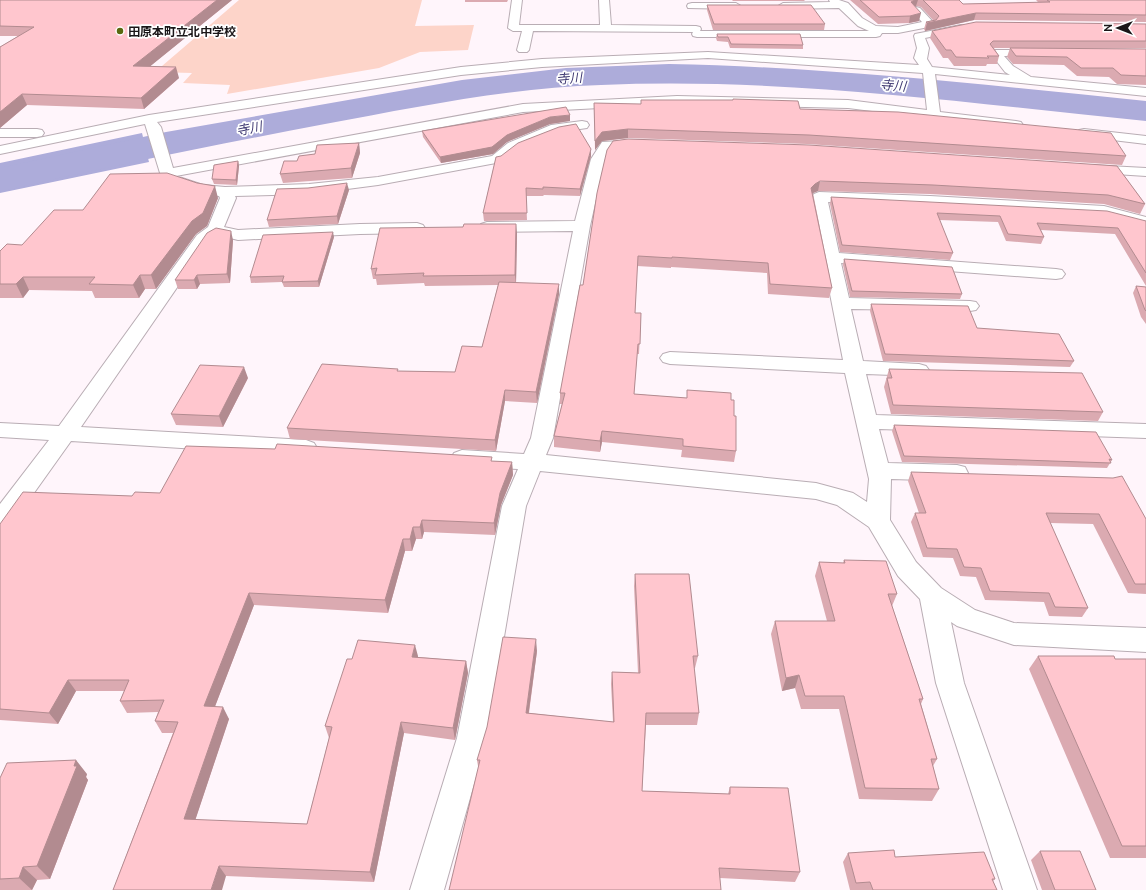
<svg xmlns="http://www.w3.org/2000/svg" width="1146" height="890" viewBox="0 0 1146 890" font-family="Ubuntu,'Noto Sans JP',sans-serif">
	<rect width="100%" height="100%" fill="#fff5fb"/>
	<!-- green -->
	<path fill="#fdd4c9" d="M239,0H422L415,26L474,25L468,50L420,52L379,68L227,94L230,85L183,83L192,73L155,72Z"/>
	<!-- water -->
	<path fill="#adacda" d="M142,133L149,162L0,193V163Z"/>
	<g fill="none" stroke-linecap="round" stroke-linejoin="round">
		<!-- river -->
		<path fill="#adacda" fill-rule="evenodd" d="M669,64C829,67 987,85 1146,101V121C965,103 783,77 601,85C508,88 416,107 325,124C216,145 108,166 0,192V168L166,132L462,80L566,68Z"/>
		<defs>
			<path id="minor" d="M512,0H522L519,25H600L599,0H609L611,25L696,26L700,27L701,29L700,31H869L858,26L839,8L783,9L778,6L783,3L830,2L829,0H839L848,3L862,18L876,26L898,27L922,22L911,10L916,7L920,8L935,24L934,26L898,33H882L880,36L876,37H697L693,36L692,34L693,32L533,31L529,50L527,52H519L517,50L522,31H513L508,28Z
				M692,3H736L741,6L736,9L688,8L687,6L688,4Z
				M961,25L965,26L966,28L965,30L925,38L929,48L927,59L932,67L1010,75L1005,72L991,54L989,52L991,50H1039L1043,51L1045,53L1043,55L1004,56L1013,66L1031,77L1146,88V96L935,74L940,112L1016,121L1021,122L1023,125L1021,128L1016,129L848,108L677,104L523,112L176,176L203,185L225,187L309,184L378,177L492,156L508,143L551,125L582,121L587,122L589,125L587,128L559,132L518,149L501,162L496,163L378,185L309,194L235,196L236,198L224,227L238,230L360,224L417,223L423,225L425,228L423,231L417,233L360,234L238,240L218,235L209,241L81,427L306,440L314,443L317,448L314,453L306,456L71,441L9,528L0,531V504L49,440L0,437V423L59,426L197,235L208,227L220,198L219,196L201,194L167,183L160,173L145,124L0,154V146L149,115L461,67L542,59L708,52L919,65L914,58L917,48L914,36L915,34ZM708,58L923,73L927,110L848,100L677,96L523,104L173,168L161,127L157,122L461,75L542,67Z
				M0,129H37L42,130L44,133L42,136L37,137H0Z
				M1084,129L1146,136V144L1079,136L1077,133L1079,130Z
				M642,140L647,141L649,144L647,147L611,149L605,159L590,226L553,438L546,455L816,483L853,493L867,502L869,479L845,373L670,364L663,362L660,358L663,354L670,352L843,360L811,197L814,194L819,192L930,196L1104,206L1146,217V227L1104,216L930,206L828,202L839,253L1056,269L1062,270L1065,274L1062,278L1056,279L841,263L849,298L970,301L976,302L979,306L976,310L970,311L851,309L863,361L919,364L926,366L929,370L926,374L919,376L866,374L876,415L1146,424V438L879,429L888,463L957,465L965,467L968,473L965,479L957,481L891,479L890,520L916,562L941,588L975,610L1014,623L1146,628V652L1014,645L957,626L951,622L964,683L1037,890H1003L936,683L920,599L898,576L869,527L837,505L816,499L540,471L526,506L487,738L444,890H410L457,738L502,506L518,469L462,466L454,463L451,458L454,453L462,450L524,454L531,438L573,231L487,232L481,230L479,227L481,224L487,222L575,221L591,159L602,142Z
				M1089,165L1146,168V176L1084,172L1082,169L1084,166Z"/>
		</defs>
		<!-- minor casing -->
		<use href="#minor" stroke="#b9adb4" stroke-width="2"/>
		<!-- minor -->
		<use href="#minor" fill="#fff" fill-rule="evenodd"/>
	</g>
	<!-- wall -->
	<path fill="#dbaab1" d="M0,0H232L150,66L179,78L144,109L27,105L0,128V47L18,36H0Z
		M465,0H508L507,2H465Z
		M732,0H805L804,1H733Z
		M850,0H959L963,4L1039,3L1036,0H1146V22L974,20L925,31L924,29L926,22L933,20L921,7L916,6H915L919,21L909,23L878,24Z
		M707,5L825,24L824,30H713L707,10Z
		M1146,24V48H1014L1146,49V85L1117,84L1109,77L1077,76L1064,65L1013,64L1007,57L1010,48H994L999,56L997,64H987L986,66H954L948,58H943L930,38L932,31Z
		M717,34L803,45V49L730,48L728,42L717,41L716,38Z
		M594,103L800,109L1126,156L1122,165L807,144L628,138L602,141L595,150Z
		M570,121L550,124L507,142L493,154L441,163L423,137L422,131Z
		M359,143L360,153L352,178L283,183L280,174L297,161L315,154Z
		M591,156L580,196L544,195L543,196H526L527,220L484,221L483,213L496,157Z
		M238,161L239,166L237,185L214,184L212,179Z
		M1117,166L1145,204L1140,214L1104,204L930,194L818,191L813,193L832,288L829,298L768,294L767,273L671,267V268L637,266L635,313H641L639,354H637L634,394L686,398L731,400L734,416L736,451L734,462L681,457L682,450L602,442L600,452L554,447V436L562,404H560V393L583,285L597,193Z
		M349,190L338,224L269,227L267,220Z
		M831,197L1146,221V286L1115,234L1041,230L1044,237L1041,244L1006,241L998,222L939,220L953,253L950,260L840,252L830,204Z
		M218,198L207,226L196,234L156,289H145L139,298H95L92,291L29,290L23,298H0V251L22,245L83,210Z
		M517,233L516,282L559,294L537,403L505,401L496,451L290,439L287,428L398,371L455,372L482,347L498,285L425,286L424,283L377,285L376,279H373L371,269Z
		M334,237L319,287H284L282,282L251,283L250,277Z
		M233,240L230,283L200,284L197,289H178L175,280Z
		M844,259L962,294L960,299L850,297L843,265Z
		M1136,286L1146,287V324L1141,317L1133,293Z
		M871,304L977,328L1074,361L1070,367L883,361L870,311Z
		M889,369L1103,412L1098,421L891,414L884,387Z
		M248,378L223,427L176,425L171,414Z
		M894,425L1112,460L1107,468L902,462L892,431Z
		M492,461L512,462L513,475L501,505L495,535L424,532L422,539H416L412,551H405L388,613L254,605L215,706L229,719L195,820L307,824L329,738L325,726L352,659L418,656V657L466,661L468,673L455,740L404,733L374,882L226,876L113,890L173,733H162L155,721L158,712L127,713L120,701L124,691H76L58,724L0,720V524L132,496L160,493Z
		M911,472L1146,519V594L1128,593L1093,524L1050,523L1088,608L1082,617L1049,616L1044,602L985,600L976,577L960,576L953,558L923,557L911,522L915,513H919L908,481Z
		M844,560L897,594L892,606L923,699L921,704L937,759L933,766L939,789L932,801L859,799L839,709H801L795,688L782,691L771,634L775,621H827L815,576L819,562L843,563Z
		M635,574L698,656L695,668H694L699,713L697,725H646L642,791L728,794L730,787L800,872L795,882L720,878L478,766L477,760L537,651L529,713L613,722L611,684L612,672L638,673L634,586Z
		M1038,656L1115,659H1146V858H1110L1029,669Z
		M87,774L86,777L88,780L50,879L37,880L32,890H0V778Z
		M1040,851L1096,890H1042L1031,860Z
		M848,853L895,857L995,879L993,881L997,890H850L843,862Z"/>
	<!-- shaded-wall -->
	<path fill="#b28b90" d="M217,0H232L137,77L133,66Z
		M915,0H918L916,6L910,10L911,2Z
		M921,13L919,21L909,23L910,16Z
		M976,13L974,20L925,31L927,23Z
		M176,67L179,78L144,109L141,98Z
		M22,94L27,105L0,128V112Z
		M570,115V121L550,124L507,142L493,154L441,163L440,157L507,135L550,117Z
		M628,129V138L602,141L595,150V141L602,132Z
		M359,143L360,153L352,178L351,168Z
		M591,149V156L580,196V189Z
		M238,161L239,166L237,185L236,180Z
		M820,181L818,191L813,193L810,197L811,188L815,184Z
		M347,183L349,190L338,224L337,216Z
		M215,186L218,198L207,226L196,234L156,289L151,275Z
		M516,224L517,233L516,285L515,275Z
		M231,231L233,240L230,283L227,274Z
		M333,232L334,237L319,287L318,281Z
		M140,275L145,289L139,298L133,285Z
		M197,275L200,284L197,289L194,280Z
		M23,277L29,290L23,298L16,284Z
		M559,284V294L537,403L536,392Z
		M244,367L248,378L223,427L219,416Z
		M505,390V401L496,451L495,440Z
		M602,431V442L600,452V441Z
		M512,462L513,475L501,505L495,535L494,523L500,493Z
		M422,520L424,532L422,539L420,527Z
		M413,527L416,539L412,551L410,539Z
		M403,539L405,551L388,613L385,600Z
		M249,593L254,605L211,717L204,706Z
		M536,639L537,651L527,725L526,713Z
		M415,645L418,656L415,669L412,657Z
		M466,661L468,673L455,740L453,728Z
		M799,675L795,688L782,691L786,678Z
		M68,680L76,691L58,724L49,713Z
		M223,707L229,719L192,830L184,819Z
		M401,722L404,733L374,882L370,872Z
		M76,760L87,774L86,777L88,780L50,879L37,866Z
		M219,866L226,876L222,890H211Z
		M23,867L37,880L32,890L19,878Z"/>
	<!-- building -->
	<path fill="#ffc6ce" stroke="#b28b90" d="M0,0H217L133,66L176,67L141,98L22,94L0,112V47L34,27L0,26Z
		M860,0H915L911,2L921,13L910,16L879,17Z
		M923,0H959L963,4L1050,2L1047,0H1146V15L976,13L927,23L926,22L936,20L939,16Z
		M707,5H811L825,24H714Z
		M976,22L1146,24V41H993L990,44L999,56H987L989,58L956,57L951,50H946L932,31Z
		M717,34H800L803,45L731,44L728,37H718Z
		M1010,48L1146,49V76L1121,75L1113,68H1081L1067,57L1016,56Z
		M733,99L798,101L800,109L898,112L1111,133L1126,156L809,135L628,129L602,132L595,141L594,103L641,104V100H733Z
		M566,107L570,115L550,117L507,135L492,147L440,157L422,131Z
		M576,124L591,149L580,189L543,187V189L526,188L527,213H483L496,157L501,156L518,143L559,127Z
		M628,139L809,145L1117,166L1145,204L1108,195L933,185L820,181L815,184L811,188L832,288L770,284L768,263L672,257V258L638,256L635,313H641L640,344H638L634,394L687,398V390L731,393V400H734V416H736V451L683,446V439L602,431L600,441L554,436L565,393H560L580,285H583L597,193L607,150L613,141Z
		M359,143L351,168L280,174L284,161H297L299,156L315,154L317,145Z
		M238,161L236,180L212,179L214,165Z
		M167,173L197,183L215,186L203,213L192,221L151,275H140L133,285L89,284L95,277H23L16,284H0V251L7,244L22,245L54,210H83L110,174Z
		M347,183L337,216L267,220L277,189L308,188Z
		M831,197L1107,211L1146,221V273L1118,228L1037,223L1044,237L1008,234L1000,216L937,213L953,253L842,245Z
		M464,224H516L515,275L423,276L424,273L375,275L377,268L371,269L380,228L463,227Z
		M216,228L231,231L227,274L197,275L194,280H175L207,233Z
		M333,232L318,281L282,282L284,276L250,277L263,235Z
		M844,259L952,267L962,294L852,291Z
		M499,282L559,284L536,392L505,390L495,440L287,428L322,364L398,369L397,371L455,372L462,346L482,347Z
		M1136,286L1146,287V311L1145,310Z
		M871,304L968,306L977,328L1059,334L1074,361L885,354Z
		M200,365L244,367L219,416L171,414Z
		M889,369L1082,373L1103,412L893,405L887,378H892Z
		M894,425L1096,432L1112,460L1109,459L1111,463L904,456Z
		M277,444L492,457L491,461L512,462L500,493L494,523L422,520L420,527H413L410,539H403L385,600L249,593L204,706L223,707L184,819L307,824L332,727L325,726L347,659H352L358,640L415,645L412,657L466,661L453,728L401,722L370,872L219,866L211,890H113L178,722L155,721L164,700L120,701L129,680H68L49,713L0,709V524L23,492L132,496L135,492L160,493L186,446L275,449Z
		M911,472L1113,478L1122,476L1146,519V584H1135L1099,514L1046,513L1088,608L1055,607L1049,593L990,591L981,568L964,567L957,549L927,548L915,513H926Z
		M844,560L886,561L897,594H888L923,699H919L937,759H931L939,789L865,788L844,696H805L799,675L786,678L775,621H835L819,562L845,563Z
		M635,574H689L698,656H693L699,713H646L642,791L730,794V787L788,788L800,872L719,868L721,890H449L480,760H477L487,727L503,637L536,639L526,713L614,722L612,672L640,673Z
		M1038,656H1114L1115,659H1146V846H1122Z
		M76,760L74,766H77L37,866L23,867L19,878L0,879V778L7,763Z
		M894,850L895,857L984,852L995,879H992L997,890H873L870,882L856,883L848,853Z
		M1040,851H1080L1096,890H1055Z"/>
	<!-- markers -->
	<circle fill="#596810" stroke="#fff" stroke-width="1.5" cx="120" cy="31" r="4"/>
	<g text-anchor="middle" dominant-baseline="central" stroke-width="3.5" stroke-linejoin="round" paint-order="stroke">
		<!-- far-poi labels -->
		<g font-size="12" font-weight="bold" fill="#1a1618" stroke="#fff" text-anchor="start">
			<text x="128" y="31">田原本町立北中学校</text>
		</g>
		<!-- far-water labels -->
		<g font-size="13" font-style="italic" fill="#3e3871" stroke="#fff">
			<text transform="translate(569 78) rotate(-5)">寺川</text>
			<text transform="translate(893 85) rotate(4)">寺川</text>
			<text transform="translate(249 128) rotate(-11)">寺川</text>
		</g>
	</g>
	<!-- north arrow -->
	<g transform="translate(1118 28) rotate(270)" stroke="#ffffff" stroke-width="3" paint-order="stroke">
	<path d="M0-3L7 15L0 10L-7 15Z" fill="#1a1618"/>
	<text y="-6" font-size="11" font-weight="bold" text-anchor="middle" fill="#1a1618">N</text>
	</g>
</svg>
